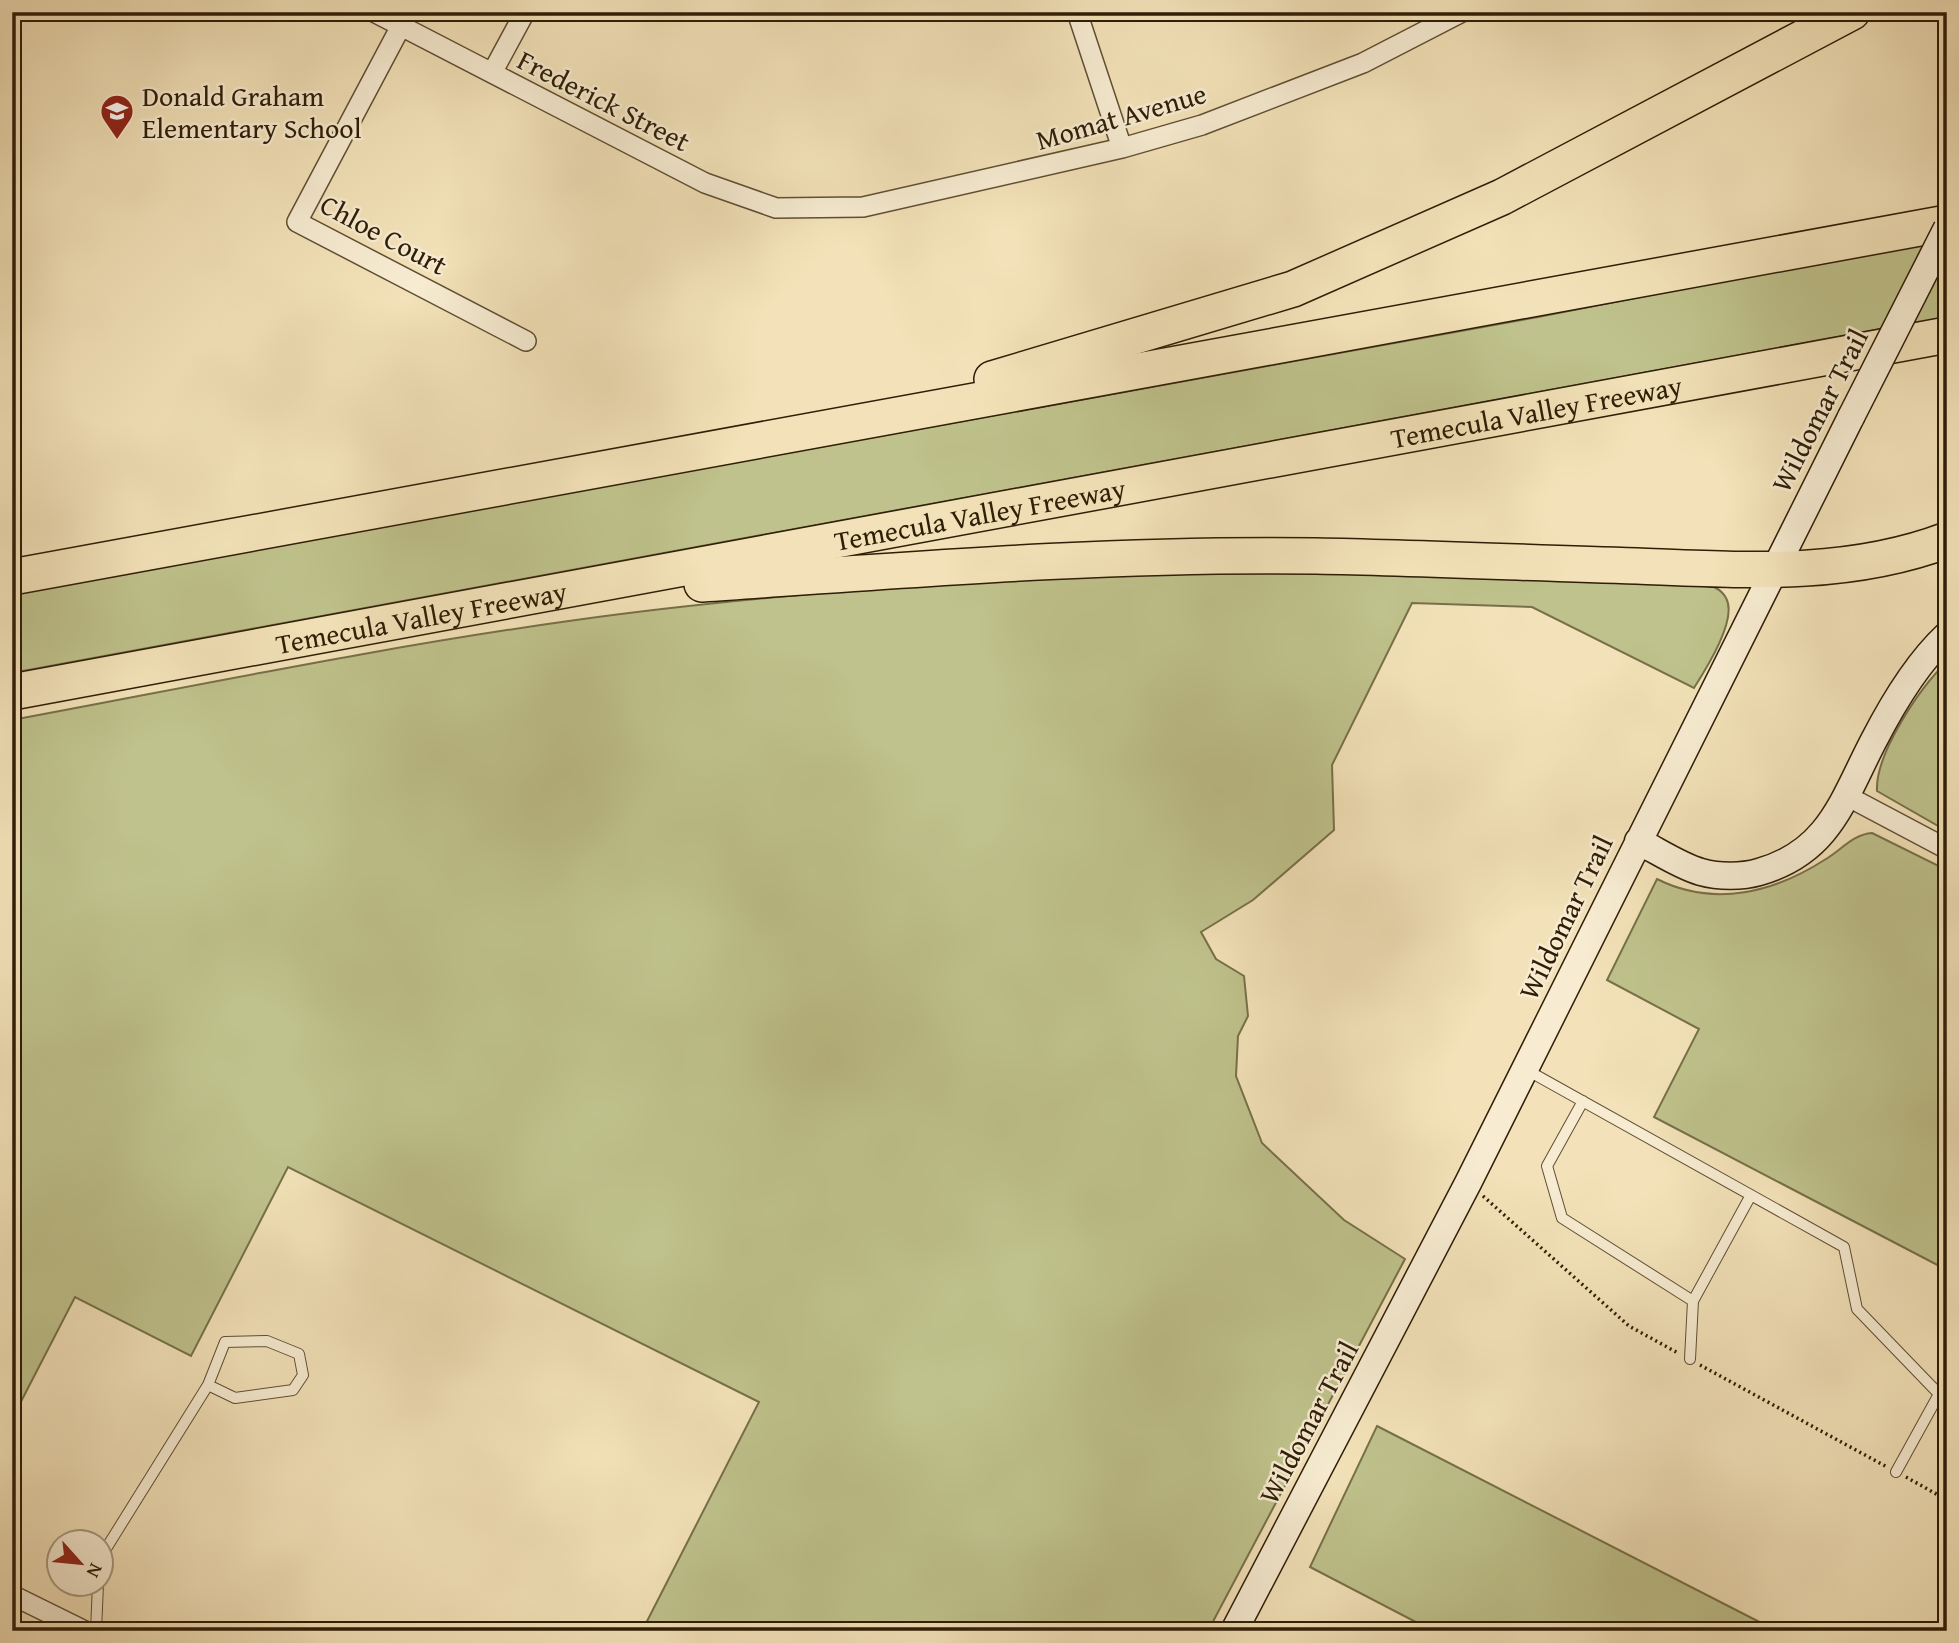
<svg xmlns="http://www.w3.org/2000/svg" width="1959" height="1643" viewBox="0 0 1959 1643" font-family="'Gentium Book Plus',serif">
	<rect width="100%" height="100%" fill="#f3e2b9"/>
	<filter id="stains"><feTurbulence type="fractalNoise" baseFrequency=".00286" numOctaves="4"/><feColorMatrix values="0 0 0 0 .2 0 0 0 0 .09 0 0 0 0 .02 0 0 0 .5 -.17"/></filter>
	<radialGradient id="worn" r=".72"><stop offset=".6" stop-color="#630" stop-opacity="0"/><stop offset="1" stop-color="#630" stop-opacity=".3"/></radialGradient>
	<!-- green -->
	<path fill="#bfc28c" stroke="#777049" stroke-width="2" d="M1947,238V319L1902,329Z
		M1933,240L1887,328L12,673V593L1538,317Z
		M1163,568L1693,580C1705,584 1720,586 1726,598C1738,619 1706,669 1694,688L1532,607L1412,603L1332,765L1334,830L1253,900L1201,932L1216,959L1244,976L1248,1016L1238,1036L1236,1076L1262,1143L1344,1220L1405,1259L1208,1631H642L759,1402L288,1167L191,1356L75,1297L12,1419V720C200,685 387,646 576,620C770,593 967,582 1163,568Z
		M1947,662V831L1877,791C1875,754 1920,687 1947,662Z
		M1872,833L1947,870V1270L1654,1117L1699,1029L1607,980L1657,879C1715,908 1775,892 1826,859C1841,850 1854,834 1872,833Z
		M1377,1426L1777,1631H1433L1310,1567Z"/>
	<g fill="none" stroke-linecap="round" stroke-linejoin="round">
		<defs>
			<path id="lane" d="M1525,1069L1844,1247L1857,1309L1939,1394L1896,1472
				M1583,1101L1547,1166L1562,1218L1693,1301
				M1690,1359L1693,1301L1751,1195
				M1939,1394L1947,1417
				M102,1555L208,1385L225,1342L267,1341L299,1354L303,1375L293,1390L235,1398L208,1385
				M96,1631L98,1584"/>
			<path id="street" d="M374,12L705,183L776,208L863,207L1122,148L1202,125L1363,63L1462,12
				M1077,12L1122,148
				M401,26L297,222L526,341
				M492,73L525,12
				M1847,796L1947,849
				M12,1595L85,1631"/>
			<path id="secondary" d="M1638,841C1658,851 1680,866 1701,872C1719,877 1742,877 1759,872C1830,852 1843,799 1874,740C1892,705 1918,662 1947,635
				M1234,1631L1468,1183L1851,417"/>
			<g id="highway">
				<path d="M992,379L1293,289L1502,197L1852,12"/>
				<path d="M12,577L1947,223"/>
				<path d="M702,584C907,570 1111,553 1316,556C1423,558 1530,563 1637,566C1741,570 1847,578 1947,540"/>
				<path id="s1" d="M12,692L1947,335"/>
			</g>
		</defs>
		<!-- lane casing -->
		<use href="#lane" stroke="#604e33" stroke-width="12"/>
		<!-- street casing -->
		<use href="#street" stroke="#604e33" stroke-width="22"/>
		<!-- secondary casing -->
		<use href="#secondary" stroke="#2f1d06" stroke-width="29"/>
		<!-- highway casing -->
		<use href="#highway" stroke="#2f1d06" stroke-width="38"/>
		<!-- path -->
		<path stroke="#2f1d06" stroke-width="3.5" stroke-dasharray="2 3.5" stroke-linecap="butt" d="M1483,1196L1629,1326L1678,1353
			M1700,1365L1887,1467
			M1906,1477L1947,1500"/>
		<!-- lane -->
		<use href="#lane" stroke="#f7ecd2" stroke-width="10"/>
		<!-- street -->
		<use href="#street" stroke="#f7ecd2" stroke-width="19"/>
		<!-- secondary -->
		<use href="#secondary" stroke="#f7ecd2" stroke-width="26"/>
		<!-- highway -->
		<use href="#highway" stroke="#f3e2b9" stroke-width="35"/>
		<defs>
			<path id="secondary-bridge" d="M1851,417L1947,228"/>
		</defs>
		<!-- secondary-bridge casing -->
		<use href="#secondary-bridge" stroke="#2f1d06" stroke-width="29" stroke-linecap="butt"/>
		<!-- secondary-bridge -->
		<use href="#secondary-bridge" stroke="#f7ecd2" stroke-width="26"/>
	</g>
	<!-- icons -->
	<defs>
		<symbol id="school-pin" viewBox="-11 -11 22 30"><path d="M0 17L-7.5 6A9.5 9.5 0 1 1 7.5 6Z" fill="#8f2418" stroke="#f7ecd2"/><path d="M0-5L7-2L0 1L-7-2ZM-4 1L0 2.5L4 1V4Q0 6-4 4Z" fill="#fff"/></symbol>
	</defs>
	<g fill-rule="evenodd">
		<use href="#school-pin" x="98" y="92" width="38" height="52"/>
	</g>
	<g text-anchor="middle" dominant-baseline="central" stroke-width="5" stroke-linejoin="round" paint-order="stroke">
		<!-- poi labels -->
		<g font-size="28" fill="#2f1d06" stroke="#f7ecd2" text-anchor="start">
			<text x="142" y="95">Donald Graham<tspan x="142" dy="32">Elementary School</tspan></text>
		</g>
		<!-- street labels -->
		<g font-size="28" fill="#2f1d06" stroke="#f7ecd2">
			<text transform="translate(604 100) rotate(27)">Frederick Street</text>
			<text transform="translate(1121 116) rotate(-16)">Momat Avenue</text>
			<text transform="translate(384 234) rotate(28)">Chloe Court</text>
			<text transform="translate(1819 410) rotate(-63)">Wildomar Trail</text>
			<text stroke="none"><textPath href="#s1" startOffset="1550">Temecula Valley Freeway</textPath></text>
			<text stroke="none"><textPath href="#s1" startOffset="984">Temecula Valley Freeway</textPath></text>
			<text stroke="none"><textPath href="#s1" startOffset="416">Temecula Valley Freeway</textPath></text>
			<text transform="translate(1565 917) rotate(-64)">Wildomar Trail</text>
			<text transform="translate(1308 1422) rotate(-62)">Wildomar Trail</text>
		</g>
	</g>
	<!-- margin -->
	<rect width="1959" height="1643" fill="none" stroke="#f3e2b9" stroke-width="42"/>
	<rect x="14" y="14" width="1931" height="1615" fill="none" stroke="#2f1d06" stroke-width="3.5"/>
	<rect x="21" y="21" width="1917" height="1601" fill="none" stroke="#2f1d06" stroke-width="2"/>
	<!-- north arrow -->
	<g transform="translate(80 1563) rotate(117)"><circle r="33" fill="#f7ecd2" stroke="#a79980" stroke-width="2"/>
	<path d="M0-5L12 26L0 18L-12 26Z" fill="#8f2418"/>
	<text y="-10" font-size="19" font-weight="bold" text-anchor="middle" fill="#2f1d06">N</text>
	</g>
	<rect width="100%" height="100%" filter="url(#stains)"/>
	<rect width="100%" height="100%" fill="url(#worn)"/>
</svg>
